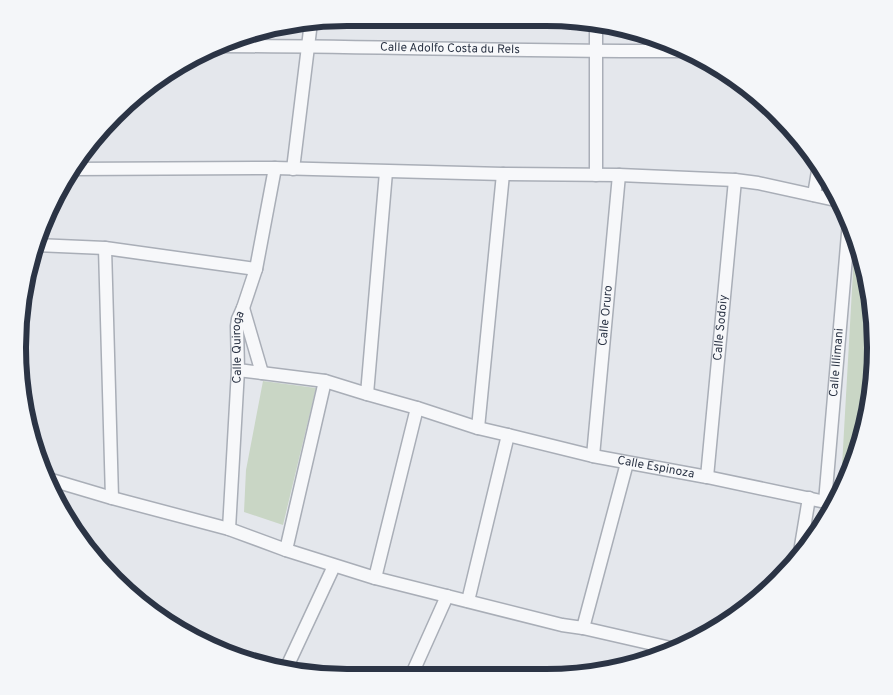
<svg xmlns="http://www.w3.org/2000/svg" width="893" height="695" viewBox="0 0 893 695" font-family="Overpass,sans-serif">
	<rect width="100%" height="100%" fill="#e4e7ec"/>
	<!-- green -->
	<path fill="#c9d6c5" d="M855,236L858,241L873,304L875,369L864,433L845,484H841Z
		M263,381L316,388L283,525L244,512L246,470Z"/>
	<g fill="none" stroke-linecap="round" stroke-linejoin="round">
		<defs>
			<g id="minor">
				<path id="s1" d="M220,46C374,46 527,52 681,51"/>
				<path d="M72,169L275,168L503,174L619,175L735,180L758,183L840,201"/>
				<path d="M293,169L311,22"/>
				<path d="M596,175V24"/>
				<path d="M814,195L819,165"/>
				<path d="M36,245L105,248L256,269"/>
				<path d="M105,248L112,498"/>
				<path d="M243,308L262,373"/>
				<path id="s2" d="M238,370L325,381L367,394L417,408L478,428L508,435L593,456L707,477L835,504"/>
				<path d="M367,394L386,172"/>
				<path d="M478,428L503,174"/>
				<path id="s3" d="M593,456L619,175"/>
				<path id="s4" d="M707,477L735,180"/>
				<path d="M48,479L112,498L229,529L286,550L375,578L562,625L583,628L675,649"/>
				<path id="s5" d="M825,502L849,222"/>
				<path id="s6" d="M229,529L238,370L237,326L238,319L243,308L256,269L275,168"/>
				<path d="M286,550L325,381"/>
				<path d="M799,558L809,498"/>
				<path d="M375,578L417,408"/>
				<path d="M468,601L508,435"/>
				<path d="M583,628L627,463"/>
				<path d="M285,671L334,566"/>
				<path d="M412,674L447,596"/>
			</g>
		</defs>
		<!-- minor casing -->
		<use href="#minor" stroke="#a9aeb7" stroke-width="15"/>
		<!-- minor -->
		<use href="#minor" stroke="#f7f8fa" stroke-width="12"/>
	</g>
	<g text-anchor="middle" dominant-baseline="central" stroke-width="4.5" stroke-linejoin="round" paint-order="stroke">
		<!-- street labels -->
		<g font-size="12" fill="#2b3445" stroke="#f4f6f9">
			<text stroke="none"><textPath href="#s1" startOffset="230">Calle Adolfo Costa du Rels</textPath></text>
			<text stroke="none"><textPath href="#s3" startOffset="141">Calle Oruro</textPath></text>
			<text stroke="none"><textPath href="#s4" startOffset="150">Calle Sodoiy</textPath></text>
			<text stroke="none"><textPath href="#s6" startOffset="182">Calle Quiroga</textPath></text>
			<text stroke="none"><textPath href="#s5" startOffset="140">Calle Illimani</textPath></text>
			<text stroke="none"><textPath href="#s2" startOffset="430">Calle Espinoza</textPath></text>
		</g>
	</g>
	<!-- crop -->
	<path d="M0 0H893V695H0ZM347 26H546A321 321 0 0 1 867 347V348A321 321 0 0 1 546 669H347A321 321 0 0 1 26 348V347A321 321 0 0 1 347 26Z" fill="#f4f6f9" fill-rule="evenodd"/>
	<path fill="none" stroke="#2b3445" stroke-width="6" d="M347 26H546A321 321 0 0 1 867 347V348A321 321 0 0 1 546 669H347A321 321 0 0 1 26 348V347A321 321 0 0 1 347 26Z"/>
</svg>
